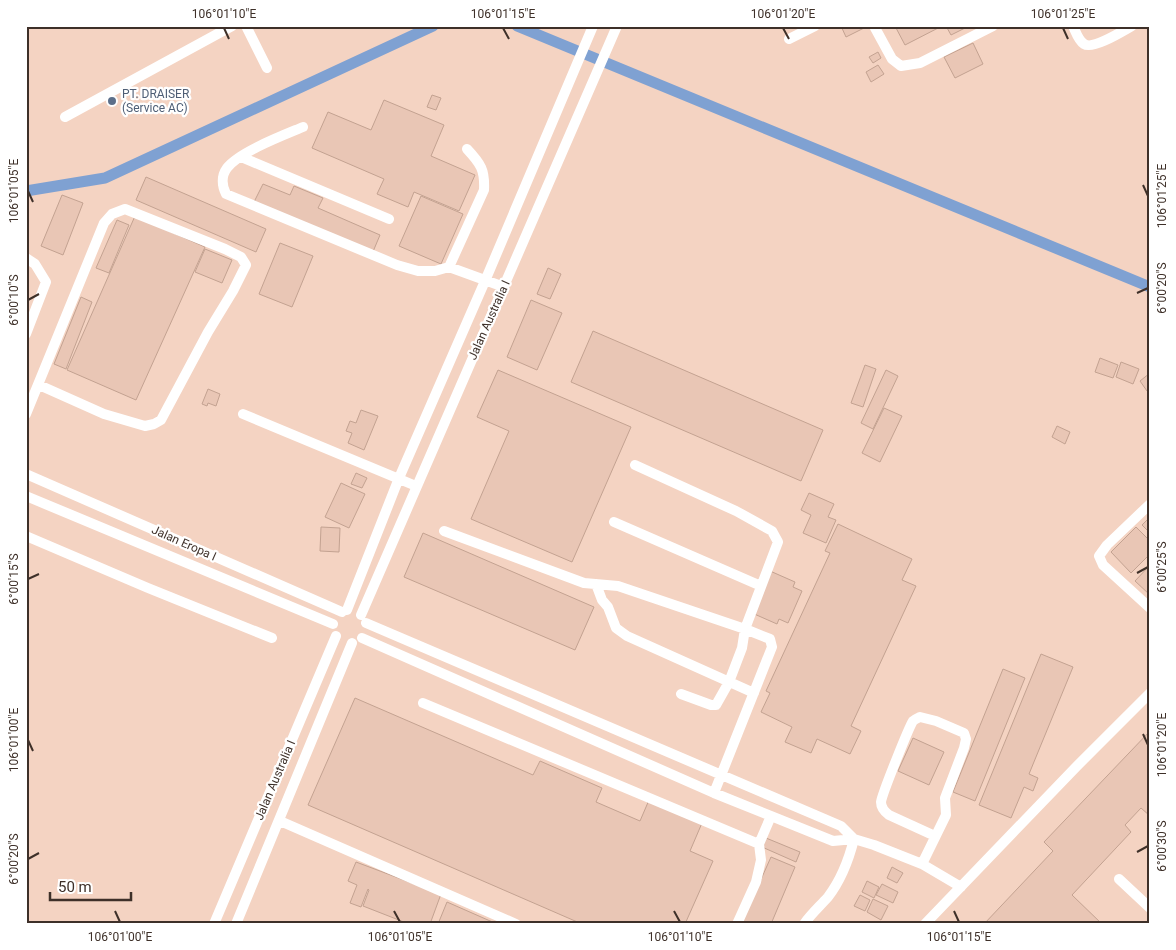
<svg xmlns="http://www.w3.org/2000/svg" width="1176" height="950" viewBox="0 0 1176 950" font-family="Roboto,sans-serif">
	<rect width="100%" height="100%" fill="#ffe2d4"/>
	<!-- built -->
	<path fill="#f4d3c2" d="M26,26H1150V924H26Z"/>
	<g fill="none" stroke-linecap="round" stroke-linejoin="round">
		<!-- canal -->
		<path stroke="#7fa1d2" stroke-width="11" d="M517,26L1150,287
			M26,191L105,178L433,26"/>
	</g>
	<!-- building -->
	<path fill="#e9c6b5" stroke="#c3a291" d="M841,26H868L846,37Z
		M895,26H942L905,45Z
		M946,26H964L965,28L951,35Z
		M973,43L983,64L955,78L944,57Z
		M878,52L881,58L873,63L869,57Z
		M878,65L884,74L871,82L866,72Z
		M432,95L441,98L436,110L427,107Z
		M384,100L444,125L431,156L475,175L459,211L414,192L408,207L377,194L384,179L312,148L328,112L371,130Z
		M146,177L266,229L256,252L136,200Z
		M263,184L290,195L294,186L323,198L318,208L380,235L372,254L254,202Z
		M62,195L83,203L63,255L41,246Z
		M421,196L463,214L441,264L399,246Z
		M135,216L205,247L136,400L67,370Z
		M117,220L129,225L109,273L96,268Z
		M280,243L313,256L292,307L259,294Z
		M205,249L232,260L222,283L195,272Z
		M548,268L561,274L550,299L537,294Z
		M81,297L92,302L66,369L54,364Z
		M531,300L562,313L537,370L507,357Z
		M593,331L823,430L801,481L571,382Z
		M1100,358L1118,365L1113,378L1095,372Z
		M1121,362L1139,369L1133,384L1116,377Z
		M865,365L876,369L863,407L851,403Z
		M498,370L631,427L572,562L471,519L509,431L477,417Z
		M886,370L898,376L873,429L861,423Z
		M1150,373V389L1147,391L1140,381Z
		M208,389L220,394L216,406L208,403L207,406L202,404Z
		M884,408L902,416L880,462L862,453Z
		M361,410L378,416L364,450L348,443L352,433L346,431L350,421L356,423Z
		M1057,426L1070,432L1065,444L1052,437Z
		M356,473L367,478L362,488L351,484Z
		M341,483L365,494L349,528L325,517Z
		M809,493L834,504L828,517L836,520L826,543L803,533L811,515L801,510Z
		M1150,517V533L1142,525Z
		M838,524L912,559L902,580L916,586L851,726L861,731L850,754L817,739L811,753L785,742L792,727L761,712L770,693L766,691L830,553L825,551Z
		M321,527L340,528L339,552L320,551Z
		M1136,527L1150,541V554L1131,573L1111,552Z
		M423,533L594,607L575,650L404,577Z
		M1150,565V595L1135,581Z
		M770,571L795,582L793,587L802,591L788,623L779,619L777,624L752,613Z
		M1041,654L1073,667L1029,774L1038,778L1033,791L1024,787L1011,818L979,805Z
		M1003,669L1025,678L975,801L953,792Z
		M355,698L533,775L540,761L602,788L596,802L640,821L649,800L702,823L690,851L713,861L685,924H582L308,805Z
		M1150,731V816L1141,808L1125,825L1131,832L1072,895L1102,924H984L1053,851L1044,842Z
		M913,738L944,752L929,785L898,771Z
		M766,838L800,852L796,862L762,847Z
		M771,857L795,867L771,924H741Z
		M356,862L441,894L430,924H409L363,906L369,890L368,889L361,907L350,903L357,885L348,881Z
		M892,867L903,873L897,883L887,878Z
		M867,881L879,887L874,898L862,892Z
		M882,884L898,892L893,903L876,895Z
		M860,895L870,900L865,911L854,906Z
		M873,899L888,906L881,920L867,912Z
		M447,902L497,924H438Z"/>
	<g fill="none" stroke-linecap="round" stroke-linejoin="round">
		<!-- minor -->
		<path stroke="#fff" stroke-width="10" d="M246,26L267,68
			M874,26L892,59L901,66L920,63L993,26
			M1073,26C1076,32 1078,40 1084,44C1093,50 1123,31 1132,26
			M789,39L815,26
			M65,117L232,26
			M303,127C284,135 239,152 227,168C221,176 222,186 226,194L397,265L418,271H435L449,267L504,287
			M241,157L389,219
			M26,258L35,264L46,282L26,334
			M449,267L484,190C485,170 481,164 467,149
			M26,414L104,223L112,214L125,209L225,249L241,257L246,265L233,291L208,332L161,420L154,424L145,426L104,414L39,385
			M243,414L416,486
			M635,465L736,511L772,531L778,542L745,629L742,648L729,682L716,705H711L681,694
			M26,474L342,612
			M26,496L333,624
			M1150,504L1107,545L1099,556L1103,565L1150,608
			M614,522L761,586
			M444,531L584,583L618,586L745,629L770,639L772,647L714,793
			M26,536L148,588L272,638
			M596,584L602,600L608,607L616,628L627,636L754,693
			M347,610L399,478L485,281L593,26
			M361,615L617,26
			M366,623L841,826L854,839
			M362,638L714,793L833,841L854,839L874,845L922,864L961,887
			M423,703L759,844
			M280,821L516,924
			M922,864L946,815L945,798L964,748L966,739L964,733L936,721L920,717C918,718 915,719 913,721C909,727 882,794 881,802C881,807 885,812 889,815L935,836
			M1119,879L1150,908
			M214,924L336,636
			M236,924L352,643
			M737,924L756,882L761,860L759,844L771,816
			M804,924C811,914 820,906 828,897C841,880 849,859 854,839
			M925,924L1077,766L1150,693"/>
	</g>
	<!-- ticks -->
	<path fill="none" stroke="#3e3029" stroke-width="2" d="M224,28L229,39M503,28L509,39M783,28L789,39M1063,28L1068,39M1143,185L1148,196M28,191L33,202M1137,293L1148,288M28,300L39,294M1137,573L1148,567M28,579L39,574M1143,734L1148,745M28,740L33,751M1137,852L1148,846M28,859L39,853M115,911L120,922M394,911L400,922M674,911L680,922M954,911L959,922"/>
	<!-- markers -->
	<circle fill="#5c6f8a" stroke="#fff" stroke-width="2" cx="112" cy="101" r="5"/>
	<g text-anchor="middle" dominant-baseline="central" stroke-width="4.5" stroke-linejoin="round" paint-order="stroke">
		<!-- service labels -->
		<g font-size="12" fill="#4e5e75" stroke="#fff" text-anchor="start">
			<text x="122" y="94">PT. DRAISER<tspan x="122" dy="14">(Service AC)</tspan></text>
		</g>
		<!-- street labels -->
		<g font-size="12" fill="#3e3029" stroke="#fff">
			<text transform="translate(489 320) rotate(-66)">Jalan Australia I</text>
			<text transform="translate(184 543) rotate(24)">Jalan Eropa I</text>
			<text transform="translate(275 780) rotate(-67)">Jalan Australia I</text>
		</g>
	</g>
	<!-- border -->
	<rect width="1176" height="950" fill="none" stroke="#ffffff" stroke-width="55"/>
	<!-- scale -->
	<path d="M50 892v8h81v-8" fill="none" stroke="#3e3029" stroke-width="2.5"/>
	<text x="58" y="892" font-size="15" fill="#3e3029" stroke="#ffffff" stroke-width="4" paint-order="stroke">50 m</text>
	<rect x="28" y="28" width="1120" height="894" fill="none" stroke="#3e3029" stroke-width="2"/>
	<g font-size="12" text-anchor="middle" fill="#3e3029">
		<text x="224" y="18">106°01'10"E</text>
		<text x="503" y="18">106°01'15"E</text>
		<text x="783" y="18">106°01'20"E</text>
		<text x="1063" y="18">106°01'25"E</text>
		<text transform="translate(14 191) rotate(-90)" y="4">106°01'05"E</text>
		<text transform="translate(1162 196) rotate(-90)" y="4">106°01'25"E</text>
		<text transform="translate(1162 288) rotate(-90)" y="4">6°00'20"S</text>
		<text transform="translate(14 300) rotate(-90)" y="4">6°00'10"S</text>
		<text transform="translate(1162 567) rotate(-90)" y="4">6°00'25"S</text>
		<text transform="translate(14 579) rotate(-90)" y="4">6°00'15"S</text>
		<text transform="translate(14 740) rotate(-90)" y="4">106°01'00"E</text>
		<text transform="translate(1162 745) rotate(-90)" y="4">106°01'20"E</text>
		<text transform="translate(1162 846) rotate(-90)" y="4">6°00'30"S</text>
		<text transform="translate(14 859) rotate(-90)" y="4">6°00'20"S</text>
		<text x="120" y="941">106°01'00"E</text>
		<text x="400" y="941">106°01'05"E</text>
		<text x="680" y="941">106°01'10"E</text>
		<text x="959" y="941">106°01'15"E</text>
	</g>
</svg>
